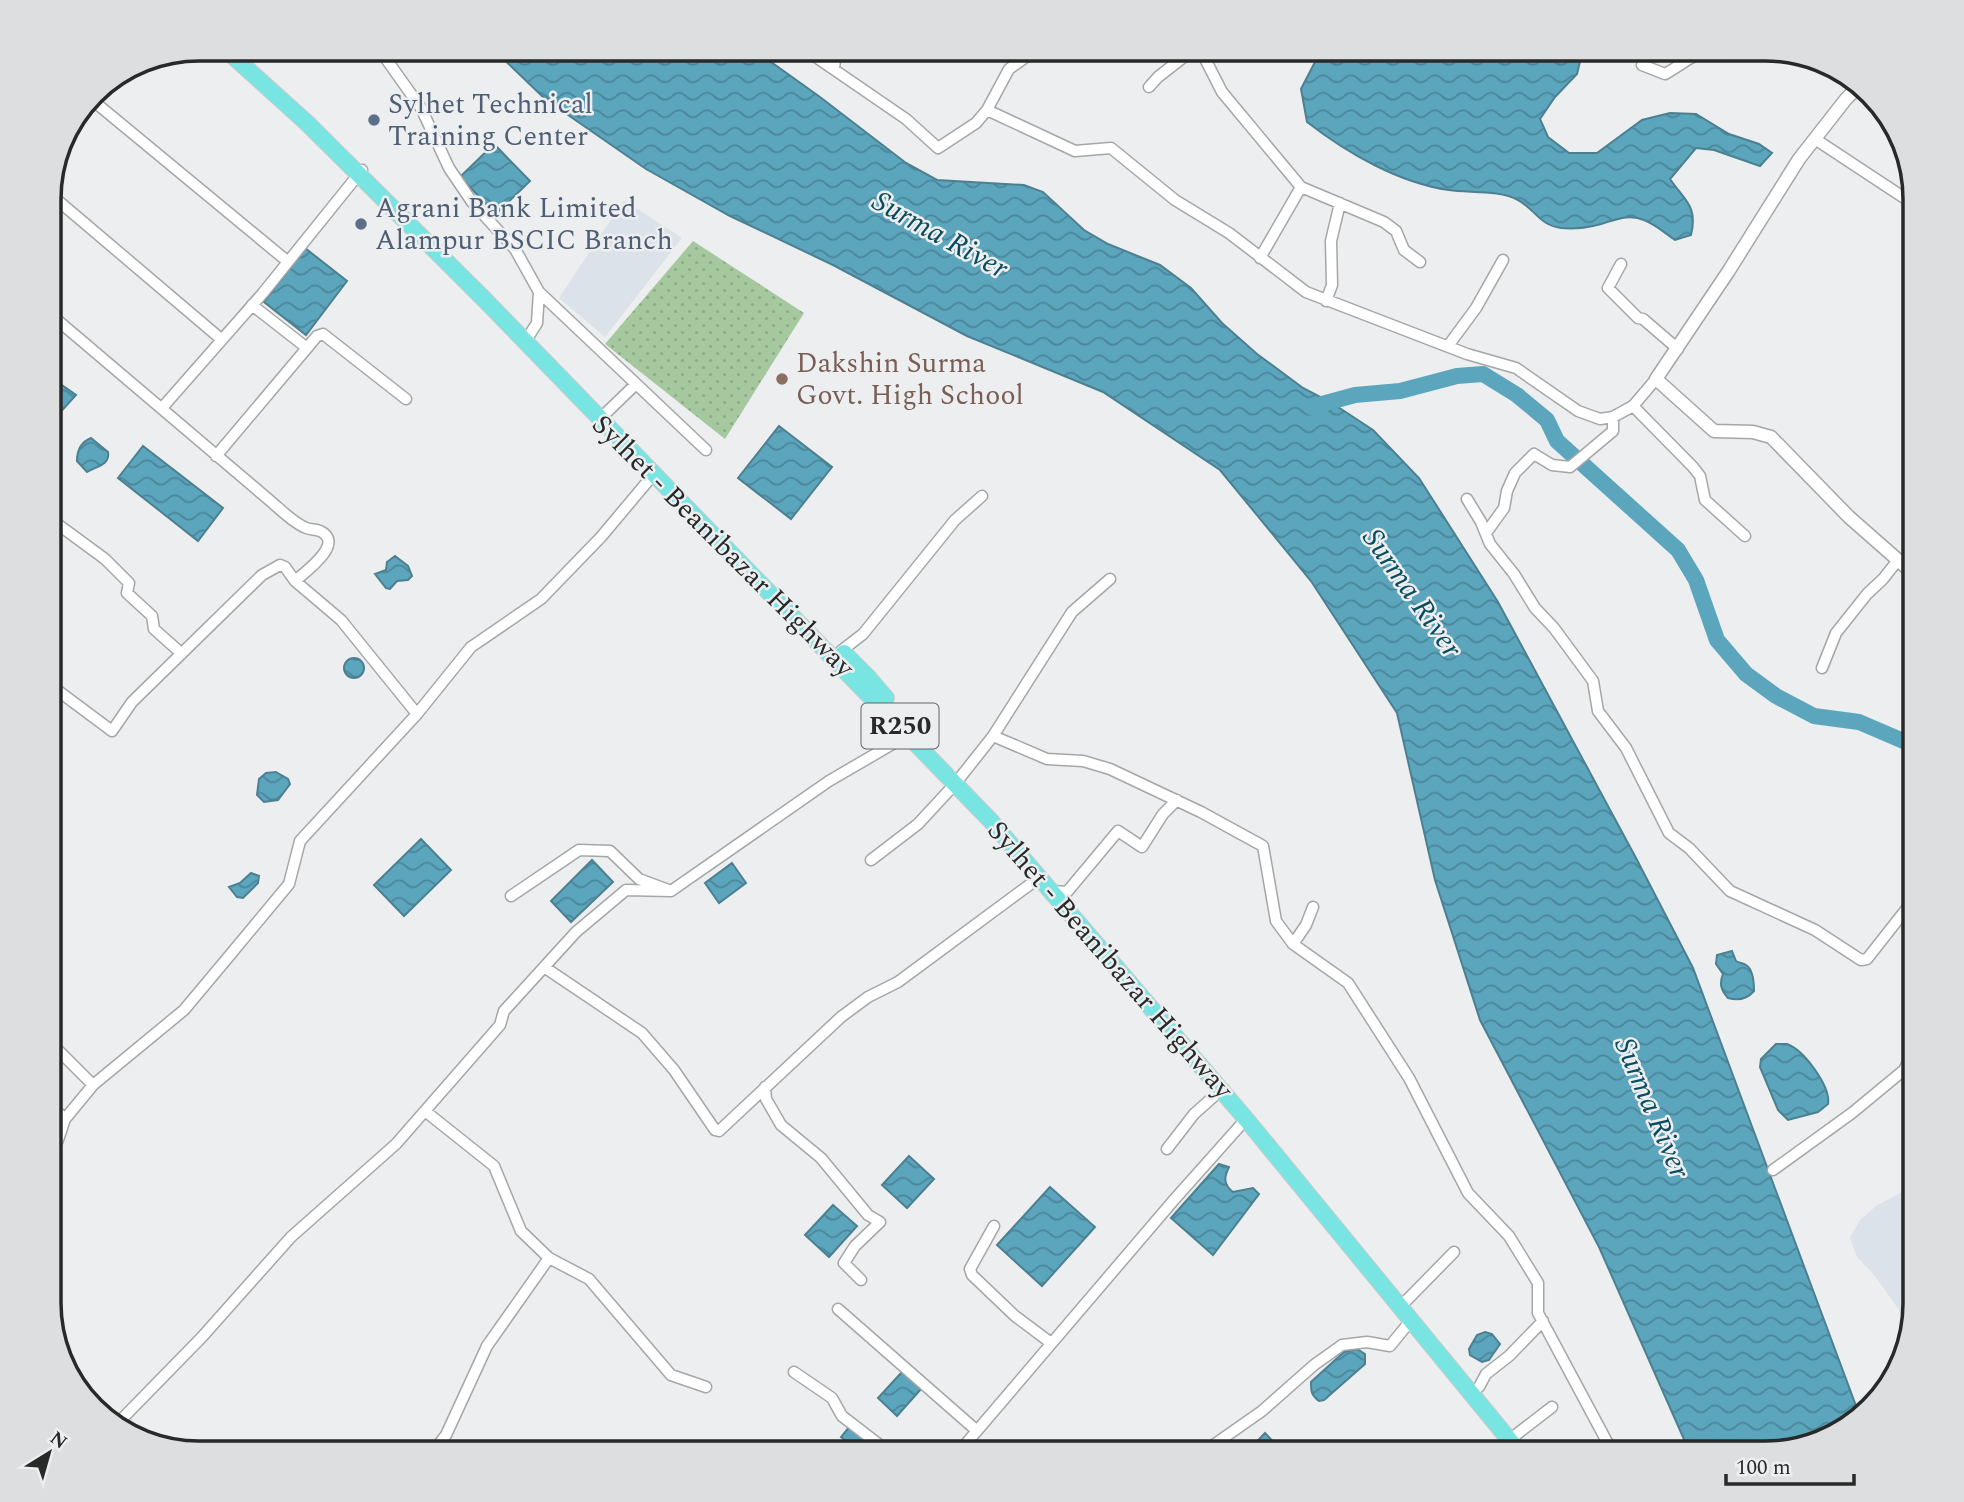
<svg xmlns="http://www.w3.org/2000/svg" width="1964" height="1502" viewBox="0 0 1964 1502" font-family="Spectral,serif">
	<defs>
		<pattern id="park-dots" width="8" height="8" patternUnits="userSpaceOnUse" patternTransform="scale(1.75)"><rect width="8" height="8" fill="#a6c89e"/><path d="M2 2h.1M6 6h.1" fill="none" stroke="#8fac88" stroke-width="1.8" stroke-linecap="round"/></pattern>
		<pattern id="water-waves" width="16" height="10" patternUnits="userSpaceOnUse" patternTransform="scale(1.75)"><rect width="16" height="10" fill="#5ba5bd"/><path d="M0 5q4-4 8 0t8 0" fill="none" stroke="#4b869a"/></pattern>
	</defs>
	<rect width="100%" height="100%" fill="#edeef0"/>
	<!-- built -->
	<path fill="#dbe2e9" d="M624,200L682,238L605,337L559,298Z
		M1915,1185V1303L1906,1330L1899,1310L1875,1276L1857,1257L1850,1238L1860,1220L1876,1206Z"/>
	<!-- park -->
	<path fill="url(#park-dots)" d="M693,241L804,313L725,439L605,344Z"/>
	<!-- water -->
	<path fill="url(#water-waves)" stroke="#4c8091" stroke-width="2" d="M493,49H753L820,97L906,163L937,180L1024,185L1043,192L1084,230L1108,244L1160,265L1191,288L1222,323L1257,354L1303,388L1332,403L1373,430L1419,478L1498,602L1636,858L1693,968L1859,1414L1831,1438L1765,1453H1690L1599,1247L1480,1020L1435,880L1397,713L1311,581L1220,470L1103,392L967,336L833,265L730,216L646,169L545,99Z
		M1433,49H1583L1577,74L1555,97L1540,119L1548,137L1569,153H1597L1642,120L1670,113L1696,114L1729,134L1759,144L1772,153L1760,166L1714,150L1696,148L1670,179C1685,201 1698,206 1691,235L1675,240C1666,234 1655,224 1644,220C1626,212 1610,223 1593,226C1584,228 1571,229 1561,228C1539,225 1535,209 1518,200C1500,190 1469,193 1449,190C1399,183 1347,153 1307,122L1301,89L1315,62L1336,51C1366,59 1403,60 1433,49Z
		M494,144L530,181L496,214L460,177Z
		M305,248L347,281L306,335L264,302Z
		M49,376L76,395L49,425Z
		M779,426L832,467L791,519L738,478Z
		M91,438L108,452C110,465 97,466 87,472L77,461C77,451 81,442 91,438Z
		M143,446L223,508L198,541L118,478Z
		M395,556L408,566L412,576L408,580L397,581L390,589L386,588L375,574L386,570L387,562Z
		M344 668a10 10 0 1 1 20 0a10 10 0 1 1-20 0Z
		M276,772L288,779L290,784L278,800L264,802L257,795L259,779L266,773Z
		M421,839L451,870L404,916L374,885Z
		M592,860L613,882L571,922L551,901Z
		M732,863L746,883L719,903L705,883Z
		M251,873L259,876L258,883L243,898L237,897L229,887L240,883Z
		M1732,951L1736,961C1739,963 1743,963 1746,965C1753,969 1754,983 1754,991C1747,999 1738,1001 1728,998C1721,990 1719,984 1723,974L1716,964L1717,955Z
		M1776,1044C1777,1044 1786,1044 1787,1044C1804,1050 1831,1087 1828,1104L1818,1112L1788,1120L1778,1110L1760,1067L1761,1059Z
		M909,1156L934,1179L907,1208L882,1185Z
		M1219,1164L1229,1167C1224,1177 1223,1184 1233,1192L1253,1188L1259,1194L1213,1255L1171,1218Z
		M1050,1187L1095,1227L1042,1286L997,1245Z
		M833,1205L857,1226L829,1257L805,1235Z
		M1485,1332L1492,1334L1500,1344L1489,1360L1482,1362L1470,1355L1469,1349L1477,1335Z
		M1357,1349L1365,1354V1364L1324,1400L1319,1401C1311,1395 1311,1391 1311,1382L1344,1352Z
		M902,1372L921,1389L897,1416L878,1398Z
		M850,1426L875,1445L868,1453H861L841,1437Z
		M1265,1433L1284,1453H1246Z"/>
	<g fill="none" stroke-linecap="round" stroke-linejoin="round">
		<!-- river -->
		<path stroke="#5ba5bd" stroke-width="16" d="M1311,407L1355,395L1400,391L1457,376L1483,374L1517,395L1547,420L1557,441L1678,550L1696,580L1717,640L1746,674L1776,696L1814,716L1859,722L1915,746"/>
		<defs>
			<path id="minor" d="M379,49L421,108L449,168L472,202L515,249L539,292L537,323L525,342
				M804,49L906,119L938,148L976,123L987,110L1075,151L1111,148L1175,200L1229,233L1306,292L1467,354L1516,368L1578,411L1600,419L1613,417L1633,406L1656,379
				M889,49L895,51L899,49
				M1200,49L1222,92L1301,187L1384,222L1396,231L1404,250L1420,262
				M837,54L853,49
				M1642,65L1665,74C1695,57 1688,52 1726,56L1737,49
				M834,69L836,49
				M1839,74L1857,88
				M1149,87L1158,77L1194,49
				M91,99L287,261
				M987,110L1009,69L1037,49
				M1815,139L1915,205
				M49,193L221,339
				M1260,258L1301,187
				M1621,264L1608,288L1638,318L1643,319L1678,349
				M539,292L706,450
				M1326,301L1332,285L1331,241L1340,203
				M49,313L268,499C279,508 291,521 304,527C309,530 315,529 320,531C346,543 305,572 295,581
				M1448,346L1476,308L1503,260
				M307,348L317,336L323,334L406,399
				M1633,406L1693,467L1700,476L1705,500L1745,536
				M162,408L263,293L362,170
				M606,413L636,384
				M216,456L307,348L252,305
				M1467,499L1481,522L1490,544L1514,574L1535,608L1554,628L1593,681L1598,711L1626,748L1669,833L1689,848L1730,891L1815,930L1861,960L1867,959L1915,898
				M49,530L56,523L105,559L129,583L127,593L152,616L154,629L181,653
				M1486,533L1504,508L1507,491L1515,473L1534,454L1552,465L1570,467L1613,431V417
				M841,651L863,634L955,520L982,496
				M1822,668L1836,633L1867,594L1883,579L1898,560
				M49,684L112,731L132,702L262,575L280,565L285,567L295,581L341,620L417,714
				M993,736L1047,759L1083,761L1110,769L1201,812L1263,846L1276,921L1293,944L1348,983L1409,1078L1468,1193L1509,1236L1538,1283V1313L1613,1453
				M871,860L918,824L955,784L993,736L1072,612L1110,579
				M1052,891L1067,892L1118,831L1142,847L1163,814L1177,800
				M511,896L579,850L610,851L639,879L671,891L829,781L908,735
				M1293,944L1306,925L1313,907
				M544,967L642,1033L674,1070L715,1130L719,1131L841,1017L868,997L898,982L1040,877
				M49,1041L93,1085
				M765,1087L766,1099L781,1125L821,1158L868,1215L880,1222L855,1246L844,1263L861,1280
				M49,1104L65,1119
				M425,1111L494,1166L521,1231L549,1258L589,1279L671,1375L706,1387
				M1167,1149L1194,1114L1221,1090
				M49,1154L58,1140L65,1119L93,1085L184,1010L225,961L289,884L300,841L417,714L471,647L541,599L601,537L653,475
				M1773,1170L1852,1113L1904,1070L1915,1050
				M994,1226L970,1269L972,1275L1015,1316L1051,1343
				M1406,1301L1454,1252
				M838,1309L976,1430
				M794,1372L832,1398L842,1416L890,1453
				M1479,1387L1486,1374L1509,1356L1543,1321
				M116,1425L202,1337L291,1237L396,1144L500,1025L504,1011L576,932L626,890L671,891
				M1517,1434L1552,1407
				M432,1453L446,1435L487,1346L549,1258
				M958,1453L1173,1201L1246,1119
				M1202,1453L1262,1411L1314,1365L1342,1345L1367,1342L1390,1346L1412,1319"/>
			<path id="tertiary" d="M1860,85L1846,99L1799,159L1728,272L1656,379L1714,431L1753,432L1771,437L1849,517L1915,575"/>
			<path id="primary" d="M225,49L307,123L484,299L990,820L1246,1119L1520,1453
				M844,653L868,677L886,698"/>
		</defs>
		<!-- minor casing -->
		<use href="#minor" stroke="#a4a6a7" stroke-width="13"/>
		<!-- tertiary casing -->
		<use href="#tertiary" stroke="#a4a6a7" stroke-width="15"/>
		<!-- primary casing -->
		<use href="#primary" stroke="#cbcccc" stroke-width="18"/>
		<!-- minor -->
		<use href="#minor" stroke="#fff" stroke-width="10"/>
		<!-- tertiary -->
		<use href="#tertiary" stroke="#fff" stroke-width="12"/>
		<!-- primary -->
		<use href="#primary" stroke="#78e5e2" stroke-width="16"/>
	</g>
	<!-- markers -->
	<g fill="#5c6f8a" stroke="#edeef0" stroke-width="2.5">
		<circle cx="374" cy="120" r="7"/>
		<circle cx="361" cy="224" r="7"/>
	</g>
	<circle fill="#8d6e63" stroke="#edeef0" stroke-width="2.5" cx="782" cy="379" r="7"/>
	<g text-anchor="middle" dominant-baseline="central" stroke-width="5" stroke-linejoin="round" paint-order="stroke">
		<!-- shield labels -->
		<rect fill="#edeef0" stroke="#636465" stroke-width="2" x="861.5" y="703.5" width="77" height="45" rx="5"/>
		<g font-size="26" font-weight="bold" fill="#282929">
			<text x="900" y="726">R250</text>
		</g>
		<!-- service labels -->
		<g font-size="28" fill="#4e5e75" stroke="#edeef0" text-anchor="start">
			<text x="388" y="104">Sylhet Technical<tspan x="388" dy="32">Training Center</tspan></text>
			<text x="375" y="208">Agrani Bank Limited<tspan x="375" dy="32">Alampur BSCIC Branch</tspan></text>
		</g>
		<!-- education labels -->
		<g font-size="28" fill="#785e54" stroke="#edeef0" text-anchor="start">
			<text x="796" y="363">Dakshin Surma<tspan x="796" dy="32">Govt. High School</tspan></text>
		</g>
		<!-- street labels -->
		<g font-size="28" fill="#282929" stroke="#edeef0">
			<text transform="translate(723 546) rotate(45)">Sylhet - Beanibazar Highway</text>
			<text transform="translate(1110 960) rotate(49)">Sylhet - Beanibazar Highway</text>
		</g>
		<!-- water labels -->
		<g font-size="30" font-style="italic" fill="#0b4d5e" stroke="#edeef0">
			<text transform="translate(940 235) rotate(29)">Surma River</text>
			<text transform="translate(1412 593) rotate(55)">Surma River</text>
			<text transform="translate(1652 1108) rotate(67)">Surma River</text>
		</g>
	</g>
	<!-- crop -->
	<path d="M0 0H1964V1502H0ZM199 61H1765A138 138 0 0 1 1903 199V1303A138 138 0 0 1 1765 1441H199A138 138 0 0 1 61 1303V199A138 138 0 0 1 199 61Z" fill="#dddee0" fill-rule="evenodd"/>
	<path fill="none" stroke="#282929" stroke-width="3.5" d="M199 61H1765A138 138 0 0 1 1903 199V1303A138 138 0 0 1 1765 1441H199A138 138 0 0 1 61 1303V199A138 138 0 0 1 199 61Z"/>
	<!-- north arrow -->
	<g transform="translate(49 1453) rotate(37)" stroke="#edeef0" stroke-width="5" paint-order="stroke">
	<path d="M0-5L12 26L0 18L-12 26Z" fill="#282929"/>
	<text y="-10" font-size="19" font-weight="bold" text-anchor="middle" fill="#282929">N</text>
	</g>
	<!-- scale -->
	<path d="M1726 1474v10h128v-10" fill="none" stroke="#282929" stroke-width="3.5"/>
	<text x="1736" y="1474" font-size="21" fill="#282929" stroke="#edeef0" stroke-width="5" paint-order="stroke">100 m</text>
</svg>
